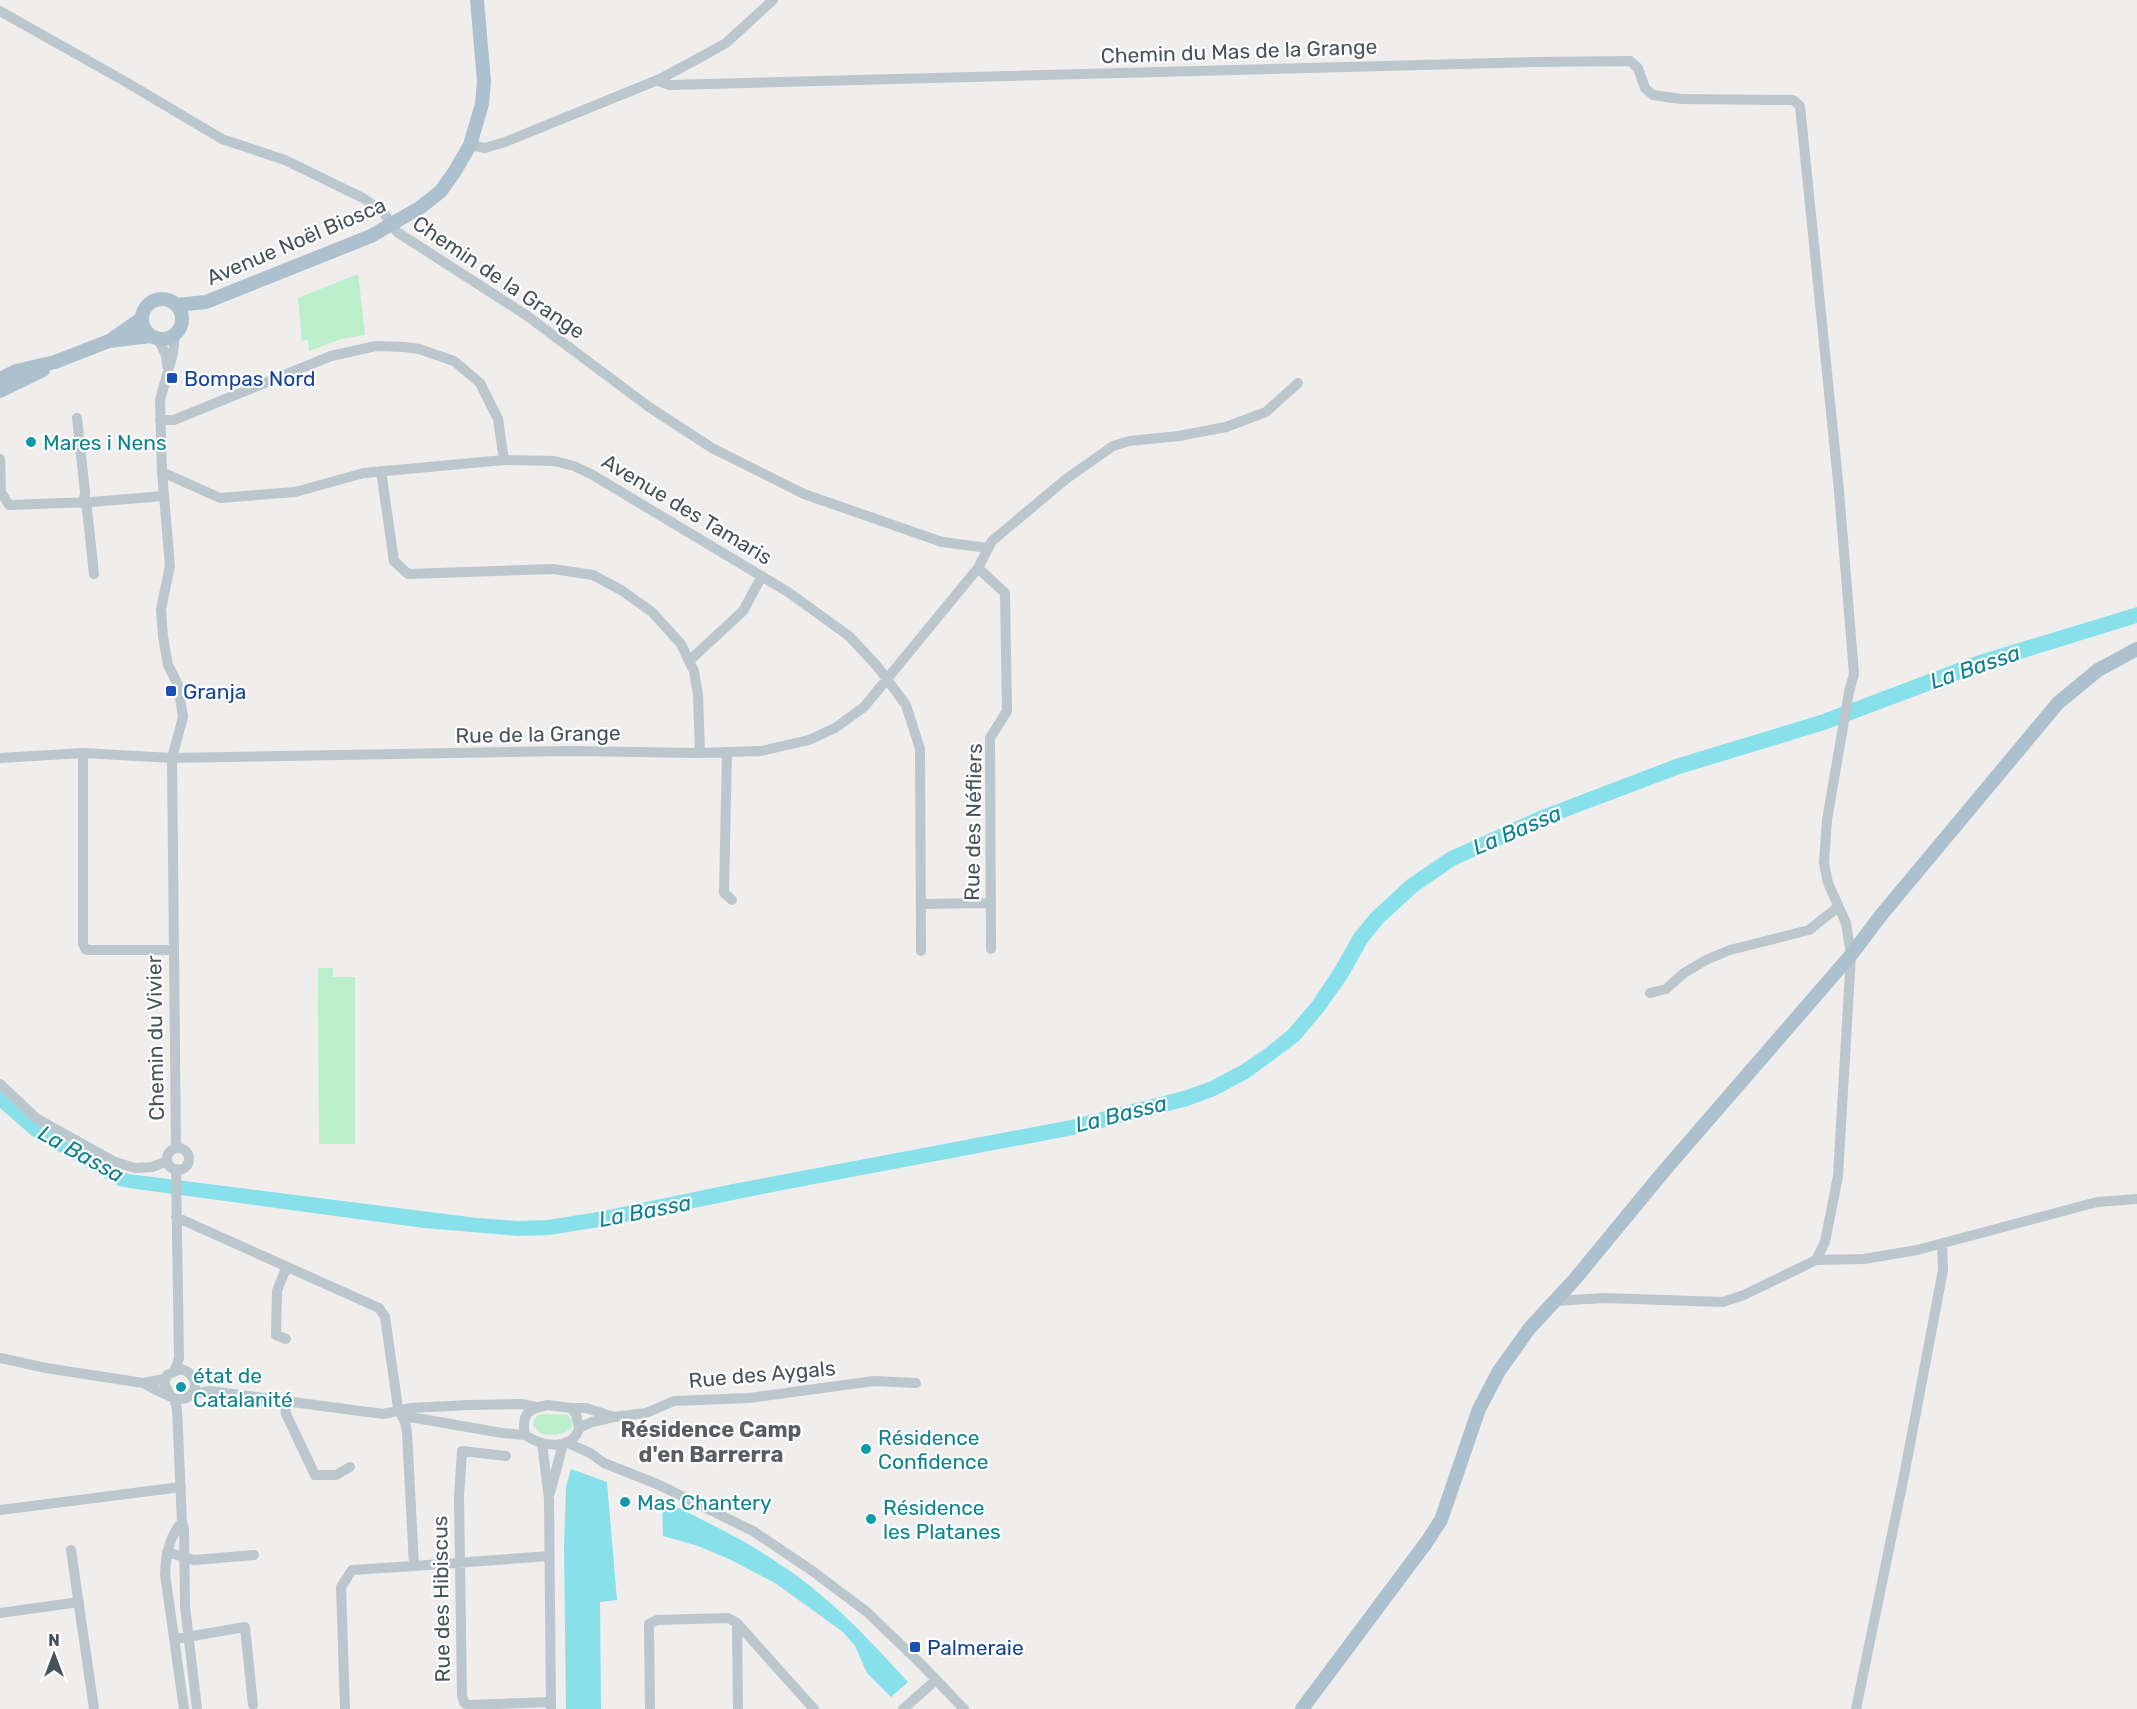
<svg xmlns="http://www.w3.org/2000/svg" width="2137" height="1709" viewBox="0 0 2137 1709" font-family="Rubik,sans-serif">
	<rect width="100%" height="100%" fill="#f0eded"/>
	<!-- green -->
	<path fill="#bbeeca" d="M358,274L365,335L341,339L309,351L308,340L302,341L298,298Z
		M318,968H333V977H355V1144H319Z
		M545,1414L568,1415L572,1421V1427C564,1436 551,1436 540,1433L533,1425L534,1420L538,1415Z"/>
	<!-- water -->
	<path fill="#88e0eb" d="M2137,607V623L1982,671L1825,730L1680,774L1545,825L1456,865L1418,891L1383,923L1367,943L1348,977L1324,1011L1299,1041L1249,1078L1215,1096L1188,1106L1074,1135L783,1190L606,1226L549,1235L518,1236L424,1228L129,1188L119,1186L32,1136L0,1108V1090L42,1127L108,1165L129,1174L477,1218L518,1221L548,1220L603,1211L733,1184L1071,1120L1183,1091L1209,1082L1241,1065L1266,1048L1288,1030L1312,1002L1334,969L1354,934L1371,913L1408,879L1448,852L1539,811L1675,759L1820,715L1976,656Z
		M571,1469L607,1482L617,1600L600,1602L601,1709H566L564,1548L566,1487Z
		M662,1499C699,1519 740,1537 775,1561C826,1593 868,1638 908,1682L891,1697L867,1673L855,1646L843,1632L775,1583L729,1559L698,1546L663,1536Z"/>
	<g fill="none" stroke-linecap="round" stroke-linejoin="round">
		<!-- minor -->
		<path stroke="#bbc6cd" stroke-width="10" d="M0,11L126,82L222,139L285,160L363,198L383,212L397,232L526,315L649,407L712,448L804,494L942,542L988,548
			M660,79L661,82L670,85L1535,62L1630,61L1638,68L1645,88L1653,95L1681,99L1793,100L1800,106L1839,491L1854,674L1849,692L1827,820L1824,863L1828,883L1846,923L1851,955L1838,1176L1825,1242L1816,1260L1744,1295L1723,1302L1604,1298L1555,1301
			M470,145L485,148L505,142L660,79L701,57L726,43L773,0
			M175,334L173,353L160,400L162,472L170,566L161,609L163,637L168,665L178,685L183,717L172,758L176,1148
			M158,339L166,355L167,366
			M77,418L85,492L84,501L87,509L94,574
			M160,420H174L331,356L376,346L405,347L419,349L454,361L480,383L498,419L504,460
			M0,459L1,492L9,505L91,502L164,496
			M381,471L394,561L408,574L553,569L593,575L621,590L652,612L681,644L689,661L694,671L698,695L700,753
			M162,472L220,498L295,492L364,473L504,460L554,461L574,466L591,474L788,592L849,636L877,666L906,705L920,749L921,951
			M978,568L1005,593L1007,711L990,738L991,949
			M689,661L743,611L762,576
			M727,752L724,893L732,900
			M83,753V944L86,950H173
			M0,758L83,753L172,758L571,751L700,753L761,751L809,740L835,728L864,707L978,568L992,541L1066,479L1113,446L1129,441L1179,436L1226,427L1266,412L1298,383
			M921,904L991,903
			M1650,993L1666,989L1684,973L1706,960L1730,950L1809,930L1838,907
			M0,1084L36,1118L115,1162L135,1168L152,1167L167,1161
			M167 1159a11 11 0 1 1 22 0a11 11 0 1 1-22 0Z
			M176,1217L379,1308L385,1317L398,1408L405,1422L407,1432L414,1566L352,1570L341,1587L345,1709
			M1816,1260L1864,1259L1917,1250L2097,1202L2137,1199
			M286,1268L277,1291L276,1335L286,1339
			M0,1358L46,1368L143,1383L165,1379
			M175,1370L179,1358L176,1169
			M143,1383C152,1388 170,1398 179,1399C199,1400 201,1373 180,1369L167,1375L164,1383L170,1395
			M191,1394L210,1391L383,1414L411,1408L469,1405L521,1404L536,1407
			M174,1398L177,1409L182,1522L184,1529L185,1606L197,1709
			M285,1402L286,1414L315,1475H336L350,1467
			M548,1405L571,1408L576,1414L579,1428C573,1452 541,1446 525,1435C521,1415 528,1408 548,1405Z
			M571,1408H586L614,1417
			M400,1412L410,1417L502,1433L525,1435
			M579,1428L592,1422L614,1417L646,1413L674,1401L749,1398L874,1381L916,1383
			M566,1442L590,1453L604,1463L657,1484L753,1531L811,1570L867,1612L922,1665L964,1709
			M542,1443L549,1499L551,1709
			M506,1456L462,1451L459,1497L462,1695L464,1703L470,1705L551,1702
			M550,1493L563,1444
			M0,1510L181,1487
			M182,1522C169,1537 166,1554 165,1574L184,1709
			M71,1550L94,1709
			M167,1552L194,1560L254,1555
			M414,1566L549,1556
			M0,1613L79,1602
			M737,1623L738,1709
			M181,1638L245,1627L253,1705
			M650,1709L649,1624L657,1620L728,1618L737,1623L814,1709
			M903,1709L936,1680
			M1856,1709L1904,1476L1943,1270L1942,1244"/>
		<!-- major -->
		<path stroke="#adc0cd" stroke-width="14" d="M142 319a20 20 0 1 1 40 0a20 20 0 1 1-40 0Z
			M176,305L206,302L371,236L421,207L441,191L455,171L470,145L482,104L484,81L477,0
			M111,340L141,319
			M0,379L16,371L55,362L109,341L151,336
			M0,391L43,370
			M1302,1709L1426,1543L1441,1520L1479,1409L1499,1371L1529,1329L1575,1279L1664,1171L1851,955L1882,914L2058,703L2098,670L2137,649"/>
	</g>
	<!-- markers -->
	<g fill="#1a4fb4" stroke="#fff" stroke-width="2">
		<rect x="166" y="372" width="12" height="12" rx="3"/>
		<rect x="165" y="685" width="12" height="12" rx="3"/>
		<rect x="909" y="1641" width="12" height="12" rx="3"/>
	</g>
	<g fill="#0f9aa8" stroke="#fff" stroke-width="2">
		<circle cx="31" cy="442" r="6"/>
		<circle cx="181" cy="1387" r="6"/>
		<circle cx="866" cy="1449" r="6"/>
		<circle cx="625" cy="1502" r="6"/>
		<circle cx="871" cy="1519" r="6"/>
	</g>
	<g text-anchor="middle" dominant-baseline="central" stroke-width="4.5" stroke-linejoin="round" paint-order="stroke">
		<!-- street labels -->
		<g font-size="21" fill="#46535b" stroke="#fff">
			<text transform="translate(1239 51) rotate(-2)">Chemin du Mas de la Grange</text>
			<text transform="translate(296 241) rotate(-23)">Avenue Noël Biosca</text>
			<text transform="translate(499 277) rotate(34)">Chemin de la Grange</text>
			<text transform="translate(687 509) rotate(31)">Avenue des Tamaris</text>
			<text transform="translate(538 734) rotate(-1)">Rue de la Grange</text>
			<text transform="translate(973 822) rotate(-89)">Rue des Néfliers</text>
			<text transform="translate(155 1038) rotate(-91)">Chemin du Vivier</text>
			<text transform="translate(762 1374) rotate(-5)">Rue des Aygals</text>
			<text transform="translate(441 1599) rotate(-91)">Rue des Hibiscus</text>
		</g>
		<!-- transit labels -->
		<g font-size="21" fill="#164399" stroke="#fff" text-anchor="start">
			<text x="184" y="378">Bompas Nord</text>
			<text x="183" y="691">Granja</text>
			<text x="927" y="1647">Palmeraie</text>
		</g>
		<!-- culture labels -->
		<g font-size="21" fill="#0d838f" stroke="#fff" text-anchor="start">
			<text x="43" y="442">Mares i Nens</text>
			<text x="193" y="1375">état de<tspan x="193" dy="24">Catalanité</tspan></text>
			<text x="878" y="1437">Résidence<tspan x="878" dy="24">Confidence</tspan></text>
			<text x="637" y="1502">Mas Chantery</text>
			<text x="883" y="1507">Résidence<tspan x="883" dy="24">les Platanes</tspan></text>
		</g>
		<!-- water labels -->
		<g font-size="22" font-style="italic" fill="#0d8190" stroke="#fff">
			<text transform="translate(1975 667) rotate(-19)">La Bassa</text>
			<text transform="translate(1517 830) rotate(-23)">La Bassa</text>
			<text transform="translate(1121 1114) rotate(-14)">La Bassa</text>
			<text transform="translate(81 1154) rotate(29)">La Bassa</text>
			<text transform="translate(645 1211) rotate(-11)">La Bassa</text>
		</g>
		<!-- neighbourhood labels -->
		<g font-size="22" font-weight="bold" fill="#5a5e62" stroke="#fff">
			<text x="711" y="1429">Résidence Camp<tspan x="711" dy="25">d'en Barrerra</tspan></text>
		</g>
	</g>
	<!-- north arrow -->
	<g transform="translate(54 1655)" stroke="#ffffff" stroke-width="4.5" paint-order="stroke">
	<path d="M0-4.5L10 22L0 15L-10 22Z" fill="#46535b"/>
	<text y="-9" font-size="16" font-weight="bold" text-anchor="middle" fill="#46535b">N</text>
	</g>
</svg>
